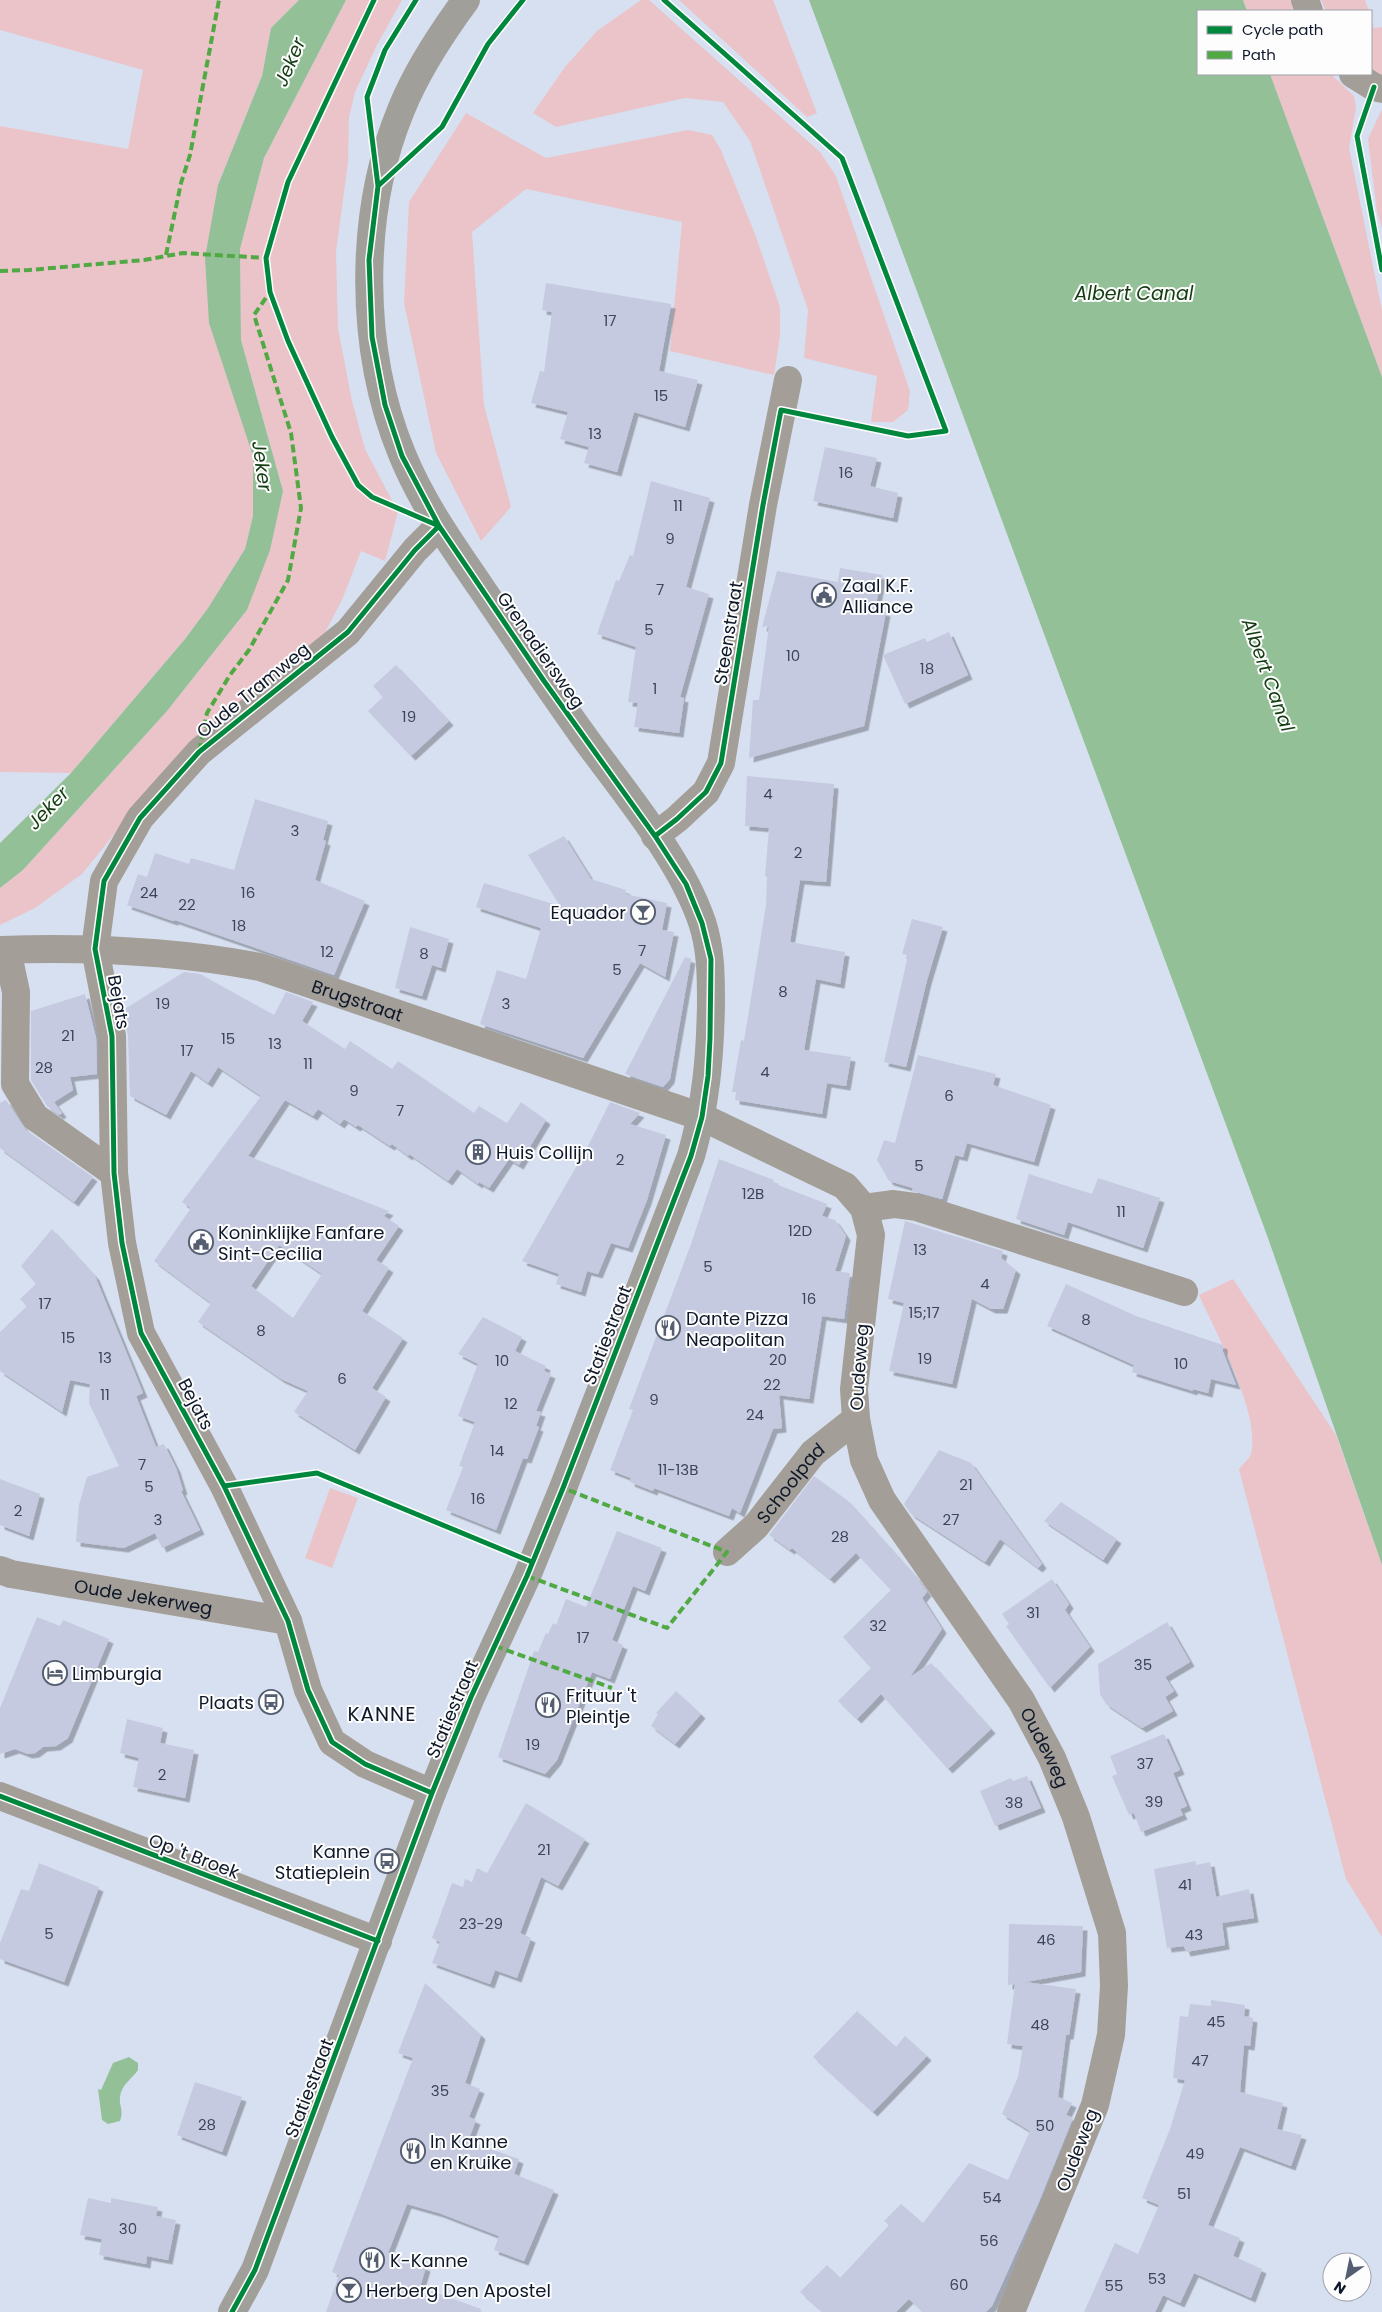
<svg xmlns="http://www.w3.org/2000/svg" width="1382" height="2312" viewBox="0 0 1382 2312" font-family="Poppins,sans-serif">
	<defs>
		<filter id="shadow"><feDropShadow dx="4.5" dy="4.5" stdDeviation="0" flood-color="#0004"/></filter>
	</defs>
	<rect width="100%" height="100%" fill="#d7e0f1"/>
	<!-- green -->
	<path fill="#eac4c9" d="M0,0H299L271,28L262,76L218,185L234,393L253,456V516L245,549L208,608L185,639L71,773L0,772V126L128,149L143,70L0,30Z
		M346,0H402L377,45L355,92L349,118L348,163L336,252L338,328L352,401L365,449L398,512L385,561L361,551L342,600L320,642L264,682L199,734L161,776L82,874L35,908L0,925V888L23,870L167,711L247,610L283,491L241,340L240,249L264,158Z
		M641,0H649L820,152L836,176L910,391L908,410L893,422H871L877,376L804,358L808,310L750,141L723,102L685,98L556,127L533,113L565,67L597,31Z
		M679,0H773L817,113L807,117Z
		M1243,0H1292L1296,11H1247Z
		M1321,0H1365L1369,11H1326Z
		M1371,19L1374,28L1382,27V75L1371,73Z
		M1270,74H1331L1354,96L1356,107L1349,148L1382,310V377Z
		M1382,109V228L1377,212L1368,139Z
		M466,113L546,158L688,130L712,135L721,150L755,234L780,307V336L774,375L670,351L682,222L526,189L472,232L484,405L511,507L481,541L436,453L404,303L409,202Z
		M1233,1279L1336,1435L1382,1565V1937L1346,1879L1239,1469C1242,1465 1249,1459 1251,1454C1261,1413 1216,1334 1199,1295Z
		M330,1488L358,1498L332,1568L305,1558Z"/>
	<!-- water -->
	<path fill="#94c098" d="M299,0H346L264,158L240,249L241,340L283,491L270,550L247,610L167,711L23,870L0,888V843L71,773L185,639L208,608L245,549L253,516V456L209,323L205,258L218,185L262,76L271,28Z
		M809,0H1243L1247,11H1198V74H1270L1382,377V1565L1268,1238Z
		M129,2057L138,2063V2070C132,2079 121,2085 120,2097C119,2107 124,2109 120,2121L108,2124L102,2120L98,2089L101,2090L113,2063Z"/>
	<!-- building -->
	<path fill="#c5cae0" fill-rule="evenodd" filter="url(#shadow)" d="M546,283L671,304L659,371L698,380L685,427L634,412L617,472L584,463L589,447L560,439L568,412L531,403L540,371L544,372L552,312L542,310Z
		M825,447L877,458L870,486L898,493L893,518L813,501Z
		M651,481L710,498L686,587L709,594L680,697L684,698L679,733L634,727L638,703L628,702L636,647L597,634L616,580L619,581L630,555L633,556Z
		M840,568L882,575L875,609L886,612L864,726L749,758L753,700H759L769,626L762,627L777,571L838,582Z
		M949,632L968,675L905,704L883,655L925,638L927,642Z
		M396,665L449,721L411,756L368,711L383,697L373,686Z
		M747,776L834,784L826,882L800,880L790,942L845,952L840,984L816,979L804,1050L851,1057L846,1086L827,1083L822,1114L735,1100L736,1092H732L741,1040L744,1041L766,905L767,877L765,876L769,828L745,826Z
		M255,799L328,821L323,840L326,841L315,880L365,901L334,975L175,920L173,921L127,905L138,874L147,877L155,853L189,864L191,858L234,870Z
		M564,836L591,879L626,890L625,894L667,903L662,930L674,932L665,977L640,963L583,1058L480,1024L497,970L526,979L541,928L476,907L484,883L560,906L528,855Z
		M912,919L943,927L927,980L906,1067L884,1062L908,955L902,954Z
		M410,927L449,939L441,968L432,965L422,996L395,988Z
		M685,957L691,959L670,1079L663,1087L625,1074Z
		M184,972L200,974L274,1015L286,992L313,1002L302,1021L345,1049L350,1041L392,1069L398,1061L474,1113L479,1106L507,1123L521,1102L546,1120L519,1165L509,1159L489,1188L479,1182L478,1184L457,1169L448,1181L409,1154L408,1156L392,1144L390,1146L358,1125L356,1127L344,1119L340,1124L318,1109L313,1116L285,1100L248,1156L389,1211L384,1216L399,1226L376,1260L389,1268L362,1311L403,1338L372,1388L386,1397L355,1450L294,1412L308,1391L281,1379L198,1322L211,1303L154,1261L191,1208L182,1202L261,1096L218,1067L208,1083L191,1071L166,1115L130,1096L128,1036L123,1010ZM279,1245L322,1274L293,1318L251,1286Z
		M85,994L96,1038L97,1074L70,1077L73,1090L54,1102L62,1113L59,1115L47,1106L31,1080V1011Z
		M918,1055L996,1074L993,1085L1051,1105L1034,1162L967,1143L963,1157L955,1155L942,1199L912,1191L913,1188L889,1181L877,1160L884,1140L895,1143Z
		M6,1100L26,1130L93,1177L74,1202L0,1148V1103Z
		M610,1102L640,1113L630,1124L666,1135L647,1200L628,1248L611,1243L598,1274L587,1271L581,1292L556,1284L559,1274L522,1261L587,1148Z
		M719,1159L774,1180L773,1183L827,1204L822,1216L835,1220L846,1236L835,1271L850,1273L844,1319L822,1316L809,1399L779,1395L782,1428L773,1429L740,1513L732,1508L729,1516L654,1488L653,1491L630,1482L631,1478L610,1470L633,1410L629,1409L691,1244Z
		M1029,1174L1092,1194L1098,1178L1160,1198L1143,1248L1068,1222L1064,1235L1016,1219Z
		M905,1221L1003,1251L1001,1258L1016,1270L1003,1309H991L972,1299L952,1384L889,1371L904,1303L888,1299Z
		M52,1229L95,1276L143,1393L136,1396L156,1447L164,1444L176,1468L183,1490L181,1491L200,1530L162,1548L155,1533L124,1548L76,1542L79,1505L87,1477L119,1466L89,1403L90,1384L70,1380L62,1412L0,1371V1332L27,1306L20,1299L36,1284L21,1266Z
		M1066,1284L1136,1316L1223,1345V1352L1236,1385L1211,1379L1208,1393L1193,1389V1391L1132,1372L1134,1365L1047,1326Z
		M483,1317L522,1337L515,1351L546,1366L544,1371L551,1374L536,1411L541,1412L536,1426L539,1427L527,1459L523,1458L496,1530L446,1510L463,1467L459,1466L475,1422L458,1416L478,1364L458,1354Z
		M939,1450L971,1463L1042,1564L1038,1568L1000,1539L985,1562L911,1514L904,1504Z
		M814,1476L847,1500L917,1578L927,1592L922,1598L942,1629L910,1677L931,1663L991,1729L948,1769L881,1694L857,1719L838,1701L871,1668L843,1637L891,1590L856,1553L830,1579L792,1548L790,1550L769,1535Z
		M0,1479L40,1494L29,1536L0,1525Z
		M1061,1502L1117,1539L1103,1560L1044,1521Z
		M617,1531L662,1548L645,1591L633,1586L612,1640L623,1645L610,1679L592,1672L557,1760L545,1774L498,1757L534,1651L538,1652L546,1633L548,1634L553,1623L556,1625L566,1599L586,1607Z
		M1052,1579L1069,1604L1065,1610L1090,1647L1050,1688L1006,1626L1009,1624L1002,1614Z
		M37,1617L60,1626L63,1620L109,1639L68,1738L56,1746L43,1747L35,1753L28,1754L15,1749L0,1754V1708Z
		M1167,1622L1190,1662L1165,1677L1174,1691L1165,1697L1173,1711L1142,1728L1106,1704L1100,1694L1098,1664Z
		M676,1691L701,1714L675,1744L651,1726L658,1714L656,1713Z
		M127,1719L163,1728L160,1743L194,1750L185,1798L133,1787L139,1758L120,1753Z
		M1164,1734L1180,1770L1173,1773L1187,1806L1180,1809L1183,1815L1141,1832L1134,1813L1129,1815L1112,1776L1117,1774L1110,1756Z
		M1027,1776L1041,1808L995,1826L980,1791L1011,1778L1013,1781Z
		M526,1803L585,1839L558,1886L541,1877L520,1933L531,1938L517,1978L495,1970L490,1984L432,1963L440,1942L432,1938L452,1883L463,1887L465,1879L472,1882L477,1868L487,1873Z
		M1196,1861V1865L1210,1862L1216,1897L1249,1889L1254,1918L1222,1923L1225,1945L1186,1952L1184,1946L1167,1948L1154,1869Z
		M39,1863L99,1887L64,1982L0,1959V1943L21,1889L29,1891Z
		M1009,1924L1083,1926L1081,1972L1025,1982L1076,1989L1069,2035H1066L1058,2097L1072,2103L1066,2115L1073,2118L1038,2204L992,2306L986,2312H923L909,2299L896,2312H823L800,2292L827,2265L840,2278L889,2225L884,2221L901,2204L923,2223L969,2163L1008,2180L1030,2131L1002,2114L1018,2077L1023,2046L1007,2044L1015,1984L1008,1985Z
		M425,1983L481,2035L465,2083L480,2089L469,2117L476,2120L468,2141L519,2159L514,2174L554,2190L524,2261L494,2250L499,2236L439,2213L407,2204L388,2253L426,2267L420,2287L481,2309L480,2312H326L339,2275L332,2272L413,2058L398,2053Z
		M1211,2000L1245,2005L1244,2016L1253,2018L1250,2046L1244,2045L1240,2092L1283,2103L1277,2129L1302,2135L1291,2166L1240,2147L1208,2225L1240,2238L1233,2256L1262,2269L1251,2298L1194,2273L1180,2303L1163,2295L1155,2312H1084L1115,2243L1138,2254L1159,2205L1142,2198L1170,2129L1185,2080L1173,2078L1180,2016L1188,2017L1190,2004L1211,2006Z
		M857,2011L896,2047L905,2036L927,2056L873,2112L813,2057Z
		M195,2082L242,2097L222,2152L177,2135Z
		M88,2198L111,2203V2198L158,2207L156,2216L176,2220L168,2260L147,2256L146,2264L99,2255L102,2239L80,2235Z"/>
	<g fill="none" stroke-linecap="round" stroke-linejoin="round">
		<!-- street -->
		<g stroke="#a39f98" stroke-width="28">
			<path d="M1305,0L1309,11"/>
			<path d="M1353,74L1374,87L1382,89"/>
			<path d="M655,836L677,819L706,792L721,763L763,505L788,380"/>
			<path id="s1" d="M0,950C87,947 174,951 260,967L702,1117L845,1186L864,1208L871,1235L854,1389L856,1419L864,1460L882,1500L1021,1700L1052,1758L1076,1817L1112,1933L1114,1986L1111,2035L1095,2105L1011,2312"/>
			<path d="M7,950L16,992L15,1084L35,1117L114,1173"/>
			<path d="M864,1208L894,1204L916,1207L1184,1292"/>
			<path id="s2" d="M727,1552L756,1526L813,1453L856,1419"/>
			<path id="s3" d="M0,1570L11,1574L288,1621"/>
			<path d="M432,1793L365,1764L332,1742L308,1690L288,1621L224,1486L141,1333L122,1243L114,1173L112,1036L95,949L104,881L140,818L199,752L348,632L415,550L439,526"/>
			<path d="M0,1796L378,1941"/>
		</g>
		<!-- secondary -->
		<path stroke="#a19f99" stroke-width="28" d="M232,2312L255,2270L432,1793L471,1697L527,1576L563,1488L691,1156C706,1103 710,1059 711,1004C711,976 711,949 702,922C680,857 622,790 582,734C547,685 514,636 480,586C451,544 421,501 402,454C359,350 358,214 401,110C417,70 441,34 466,0"/>
		<!-- quiet -->
		<path stroke="#51a944" stroke-width="4" stroke-dasharray="8 4" stroke-linecap="butt" d="M166,255L181,183L190,155L219,0
			M0,271L29,270L144,260L183,253L266,258
			M199,751L207,713L230,675L249,650L288,580L301,508L291,433L254,315L270,292
			M527,1576L667,1628L727,1552L563,1488
			M495,1646L612,1688"/>
		<defs>
			<path id="cycleway" d="M374,0L288,182L266,258L270,292L288,341L332,437L358,485L372,497L439,526
				M1374,87L1357,136L1382,270
				M378,186L442,127L488,44L523,0
				M655,836L677,819L706,792L721,763L763,505L781,410L908,436L946,431L842,158L664,0
				M224,1486L317,1473L532,1562
				M432,1793L365,1764L332,1742L308,1690L288,1621L224,1486L141,1333L122,1243L114,1173L112,1036L95,949L104,881L140,818L199,752L348,632L415,550L439,526
				M0,1796L378,1941
				M232,2312L255,2270L432,1793L471,1697L527,1576L563,1488L691,1156L702,1117L708,1076L710,1038L711,959L702,923L686,884L655,836L544,681L439,526L402,456L385,405L372,337L369,260L378,186L367,97L385,50L416,0"/>
		</defs>
		<!-- cycleway casing -->
		<use href="#cycleway" stroke="#fdfdfd" stroke-width="8"/>
		<!-- cycleway -->
		<use href="#cycleway" stroke="#00873e" stroke-width="5"/>
	</g>
	<!-- icons -->
	<defs>
		<symbol id="civic-ring" viewBox="-11 -11 22 22"><circle r="9.5" fill="#fdfdfd" stroke="#545e70" stroke-width="1.5"/><path d="M-.6-6.5H3V-4.5H.6V-3L4-1V1h2V6H-6V1h2V-1L-.6-3ZM-1.2 2.5V6h2.4V2.5Z" fill="#545e70"/></symbol>
		<symbol id="bar-ring" viewBox="-11 -11 22 22"><circle r="9.5" fill="#fdfdfd" stroke="#545e70" stroke-width="1.5"/><path d="M-6-5H6L.8 .8V4.5H3.5V6h-7V4.5H-.8V.8Z" fill="#545e70"/></symbol>
		<symbol id="building-ring" viewBox="-11 -11 22 22"><circle r="9.5" fill="#fdfdfd" stroke="#545e70" stroke-width="1.5"/><path d="M-4-6H4V6H1V3H-1V6H-4ZM-2.5-4.3h1.7v1.8h-1.7ZM.8-4.3h1.7v1.8H.8ZM-2.5-1h1.7V.8h-1.7ZM.8-1h1.7V.8H.8Z" fill="#545e70"/></symbol>
		<symbol id="restaurant-ring" viewBox="-11 -11 22 22"><circle r="9.5" fill="#fdfdfd" stroke="#545e70" stroke-width="1.5"/><path d="M-5-6h1v4h1v-4h1v4h1v-4h1v5L-1.5 .5V6h-2V.5L-5-1ZM5-6V6H3V1.5H1.5Q1.5-4 5-6Z" fill="#545e70"/></symbol>
		<symbol id="hotel-ring" viewBox="-11 -11 22 22"><circle r="9.5" fill="#fdfdfd" stroke="#545e70" stroke-width="1.5"/><path d="M-6-4.5h1.5V1H6V5H4.5V3h-9V5H-6ZM-4 0a1.8 1.8 0 1 1 3.6 0ZM.5 0V-2.5h3Q6-2.5 6 0Z" fill="#545e70"/></symbol>
		<symbol id="bus-ring" viewBox="-11 -11 22 22"><circle r="9.5" fill="#fdfdfd" stroke="#545e70" stroke-width="1.5"/><path d="M-5-6H5V4H4V6H2V4H-2V6H-4V4H-5ZM-3.5-4V0h7V-4ZM-3.5 1.2v1.5H-2V1.2ZM2 1.2v1.5H3.5V1.2Z" fill="#545e70"/></symbol>
	</defs>
	<g fill-rule="evenodd">
		<use href="#civic-ring" x="810" y="581" width="28" height="28"/>
		<use href="#bar-ring" x="629" y="898" width="28" height="28"/>
		<use href="#building-ring" x="464" y="1138" width="28" height="28"/>
		<use href="#civic-ring" x="187" y="1228" width="28" height="28"/>
		<use href="#restaurant-ring" x="654" y="1314" width="28" height="28"/>
		<use href="#hotel-ring" x="41" y="1659" width="28" height="28"/>
		<use href="#bus-ring" x="257" y="1688" width="28" height="28"/>
		<use href="#restaurant-ring" x="534" y="1691" width="28" height="28"/>
		<use href="#bus-ring" x="373" y="1847" width="28" height="28"/>
		<use href="#restaurant-ring" x="399" y="2137" width="28" height="28"/>
		<use href="#restaurant-ring" x="358" y="2246" width="28" height="28"/>
		<use href="#bar-ring" x="335" y="2276" width="28" height="28"/>
	</g>
	<g text-anchor="middle" dominant-baseline="central" stroke-width="4" stroke-linejoin="round" paint-order="stroke">
		<!-- number labels -->
		<g font-size="15" fill="#3d4658">
			<text x="610" y="320">17</text>
			<text x="661" y="395">15</text>
			<text x="595" y="433">13</text>
			<text x="846" y="472">16</text>
			<text x="678" y="505">11</text>
			<text x="670" y="538">9</text>
			<text x="660" y="589">7</text>
			<text x="649" y="629">5</text>
			<text x="793" y="655">10</text>
			<text x="927" y="668">18</text>
			<text x="655" y="688">1</text>
			<text x="409" y="716">19</text>
			<text x="768" y="793">4</text>
			<text x="295" y="830">3</text>
			<text x="798" y="852">2</text>
			<text x="149" y="892">24</text>
			<text x="248" y="892">16</text>
			<text x="187" y="904">22</text>
			<text x="239" y="925">18</text>
			<text x="642" y="950">7</text>
			<text x="327" y="951">12</text>
			<text x="424" y="953">8</text>
			<text x="617" y="969">5</text>
			<text x="783" y="991">8</text>
			<text x="163" y="1003">19</text>
			<text x="506" y="1003">3</text>
			<text x="68" y="1035">21</text>
			<text x="228" y="1038">15</text>
			<text x="275" y="1043">13</text>
			<text x="187" y="1050">17</text>
			<text x="308" y="1063">11</text>
			<text x="44" y="1067">28</text>
			<text x="765" y="1071">4</text>
			<text x="354" y="1090">9</text>
			<text x="949" y="1095">6</text>
			<text x="400" y="1110">7</text>
			<text x="620" y="1159">2</text>
			<text x="919" y="1165">5</text>
			<text x="753" y="1193">12B</text>
			<text x="1121" y="1211">11</text>
			<text x="800" y="1230">12D</text>
			<text x="920" y="1249">13</text>
			<text x="708" y="1266">5</text>
			<text x="985" y="1283">4</text>
			<text x="809" y="1298">16</text>
			<text x="45" y="1303">17</text>
			<text x="924" y="1312">15;17</text>
			<text x="1086" y="1319">8</text>
			<text x="261" y="1330">8</text>
			<text x="68" y="1337">15</text>
			<text x="105" y="1357">13</text>
			<text x="925" y="1358">19</text>
			<text x="778" y="1359">20</text>
			<text x="502" y="1360">10</text>
			<text x="1181" y="1363">10</text>
			<text x="342" y="1378">6</text>
			<text x="772" y="1384">22</text>
			<text x="105" y="1394">11</text>
			<text x="654" y="1399">9</text>
			<text x="511" y="1403">12</text>
			<text x="755" y="1414">24</text>
			<text x="497" y="1450">14</text>
			<text x="142" y="1464">7</text>
			<text x="678" y="1469">11-13B</text>
			<text x="966" y="1484">21</text>
			<text x="149" y="1486">5</text>
			<text x="478" y="1498">16</text>
			<text x="18" y="1510">2</text>
			<text x="158" y="1519">3</text>
			<text x="951" y="1519">27</text>
			<text x="840" y="1536">28</text>
			<text x="1033" y="1612">31</text>
			<text x="878" y="1625">32</text>
			<text x="583" y="1637">17</text>
			<text x="1143" y="1664">35</text>
			<text x="533" y="1744">19</text>
			<text x="1145" y="1763">37</text>
			<text x="162" y="1774">2</text>
			<text x="1154" y="1801">39</text>
			<text x="1014" y="1802">38</text>
			<text x="544" y="1849">21</text>
			<text x="1185" y="1884">41</text>
			<text x="481" y="1923">23-29</text>
			<text x="49" y="1933">5</text>
			<text x="1194" y="1934">43</text>
			<text x="1046" y="1939">46</text>
			<text x="1216" y="2021">45</text>
			<text x="1040" y="2024">48</text>
			<text x="1200" y="2060">47</text>
			<text x="440" y="2090">35</text>
			<text x="207" y="2124">28</text>
			<text x="1045" y="2125">50</text>
			<text x="1195" y="2153">49</text>
			<text x="1184" y="2193">51</text>
			<text x="992" y="2197">54</text>
			<text x="128" y="2228">30</text>
			<text x="989" y="2240">56</text>
			<text x="1157" y="2278">53</text>
			<text x="959" y="2284">60</text>
			<text x="1114" y="2285">55</text>
		</g>
		<!-- poi labels -->
		<g font-size="18" fill="#0e182a" stroke="#fdfdfd" text-anchor="start">
			<text x="842" y="585">Zaal K.F.<tspan x="842" dy="21">Alliance</tspan></text>
			<text x="626" y="912" text-anchor="end">Equador</text>
			<text x="496" y="1152">Huis Collijn</text>
			<text x="218" y="1232">Koninklijke Fanfare<tspan x="218" dy="21">Sint-Cecilia</tspan></text>
			<text x="686" y="1318">Dante Pizza<tspan x="686" dy="21">Neapolitan</tspan></text>
			<text x="72" y="1673">Limburgia</text>
			<text x="566" y="1695">Frituur 't<tspan x="566" dy="21">Pleintje</tspan></text>
			<text x="254" y="1702" text-anchor="end">Plaats</text>
			<text x="370" y="1851" text-anchor="end">Kanne<tspan x="370" dy="21">Statieplein</tspan></text>
			<text x="430" y="2141">In Kanne<tspan x="430" dy="21">en Kruike</tspan></text>
			<text x="390" y="2260">K-Kanne</text>
			<text x="366" y="2290">Herberg Den Apostel</text>
		</g>
		<!-- street labels -->
		<g font-size="18" fill="#0e182a" stroke="#fdfdfd">
			<text transform="translate(728 633) rotate(-81)">Steenstraat</text>
			<text transform="translate(541 650) rotate(55)">Grenadiersweg</text>
			<text transform="translate(253 690) rotate(-39)">Oude Tramweg</text>
			<text stroke="none"><textPath href="#s1" startOffset="364">Brugstraat</textPath></text>
			<text transform="translate(119 1002) rotate(80)">Bejats</text>
			<text transform="translate(607 1335) rotate(-69)">Statiestraat</text>
			<text transform="translate(859 1367) rotate(-86)">Oudeweg</text>
			<text transform="translate(196 1404) rotate(62)">Bejats</text>
			<text stroke="none"><textPath href="#s2" startOffset="94">Schoolpad</textPath></text>
			<text stroke="none"><textPath href="#s3" startOffset="146">Oude Jekerweg</textPath></text>
			<text transform="translate(452 1709) rotate(-67)">Statiestraat</text>
			<text stroke="none"><textPath href="#s1" startOffset="1511">Oudeweg</textPath></text>
			<text transform="translate(194 1856) rotate(21)">Op 't Broek</text>
			<text transform="translate(309 2088) rotate(-69)">Statiestraat</text>
			<text transform="translate(1077 2150) rotate(-69)">Oudeweg</text>
		</g>
		<!-- water labels -->
		<g font-size="19" font-style="italic" fill="#133c10" stroke="#fdfdfd">
			<text transform="translate(290 62) rotate(-67)">Jeker</text>
			<text x="1134" y="293">Albert Canal</text>
			<text transform="translate(262 466) rotate(82)">Jeker</text>
			<text transform="translate(1268 675) rotate(70)">Albert Canal</text>
			<text transform="translate(48 808) rotate(-46)">Jeker</text>
		</g>
		<!-- quarter labels -->
		<g font-size="20" letter-spacing="1" fill="#0e182a" stroke="#fdfdfd">
			<text x="382" y="1714">KANNE</text>
		</g>
	</g>
	<!-- legend -->
	<rect x="1197" y="10" width="175" height="65" fill="#fdfdfd" stroke="#9da1a9"/>
	<rect x="1207" y="26" width="25" height="8" fill="#00873e" stroke="#9da1a9"/>
	<text x="1242" y="35" font-size="15" fill="#0e182a">Cycle path</text>
	<rect x="1207" y="51" width="25" height="8" fill="#51a944" stroke="#9da1a9"/>
	<text x="1242" y="60" font-size="15" fill="#0e182a">Path</text>
	<!-- north arrow -->
	<g transform="translate(1347 2277) rotate(213)"><circle r="24" fill="#fdfdfd" stroke="#9da1a9"/>
	<path d="M0-4L9 19L0 12L-9 19Z" fill="#545e70"/>
	<text y="-8" font-size="14" font-weight="bold" text-anchor="middle" fill="#0e182a">N</text>
	</g>
</svg>
